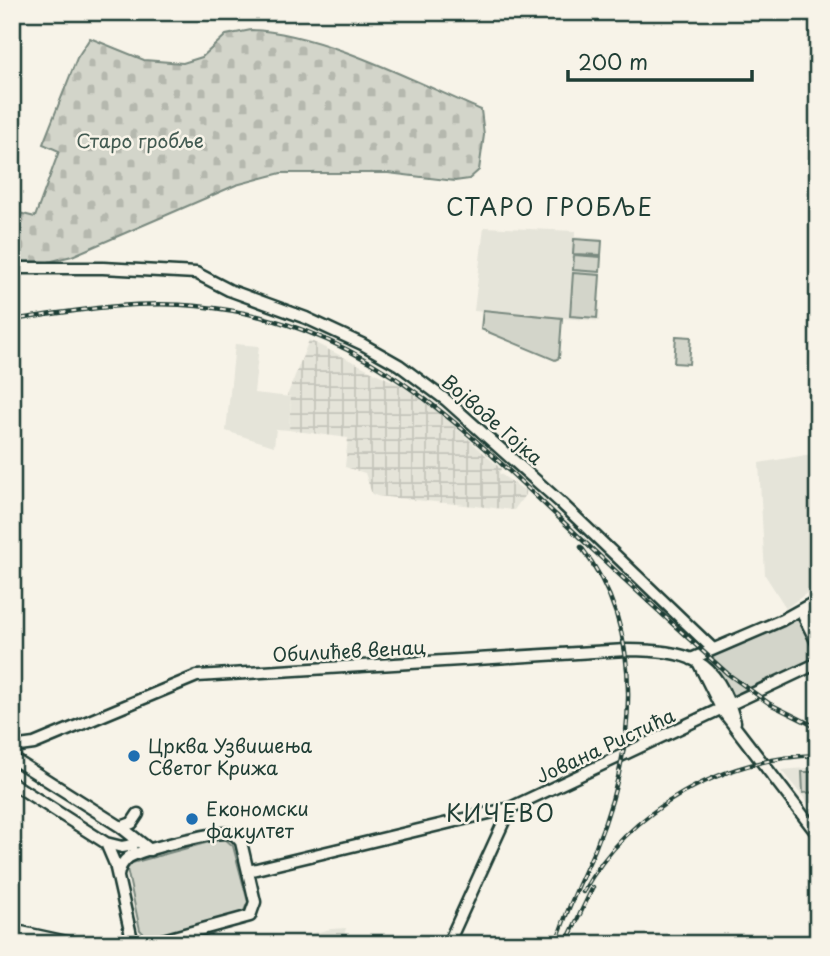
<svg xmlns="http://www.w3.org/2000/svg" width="830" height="956" viewBox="0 0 830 956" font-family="'Playpen Sans',sans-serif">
	<defs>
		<pattern id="industrial-grid" width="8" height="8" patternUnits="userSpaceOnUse" patternTransform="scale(1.75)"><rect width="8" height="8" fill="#e5e4d9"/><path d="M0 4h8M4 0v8" fill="none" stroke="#c4c4bb"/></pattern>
		<pattern id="cemetery-stones" width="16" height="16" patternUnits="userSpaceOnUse" patternTransform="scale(1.75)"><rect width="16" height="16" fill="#d3d5ca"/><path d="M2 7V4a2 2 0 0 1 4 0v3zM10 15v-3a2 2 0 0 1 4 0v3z" fill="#b5b8ae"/></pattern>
	</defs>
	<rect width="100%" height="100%" fill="#f7f3e8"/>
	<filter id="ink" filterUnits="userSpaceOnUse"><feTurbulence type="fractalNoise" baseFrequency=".0143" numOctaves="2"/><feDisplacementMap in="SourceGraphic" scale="14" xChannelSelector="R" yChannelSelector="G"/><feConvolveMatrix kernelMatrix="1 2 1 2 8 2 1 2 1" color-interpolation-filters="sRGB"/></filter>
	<g filter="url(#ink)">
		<!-- built -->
		<path fill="#e5e4d9" d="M484,227L575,231V237L602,239L599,321L474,311Z
			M235,344L259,346L254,393L291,397L289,430L276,429L274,446L226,431Z
			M818,453V585L786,608L765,575L759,463Z
			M818,767V815L781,770Z
			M346,928L342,944L272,943L331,929Z"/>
		<!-- industrial -->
		<path fill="url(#industrial-grid)" d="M309,340L402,386L441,414L501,469L499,473L527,492L514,510L377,496L372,494L365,473L345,467L348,438L289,430L291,397L287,396Z"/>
		<!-- cemetery -->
		<path fill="url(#cemetery-stones)" stroke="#79897f" stroke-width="2" d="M251,30C320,32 416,82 481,110L484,135L479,170L469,179L455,181L388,173H281L236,185L72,256L48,262L12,261V232L19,213L35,217L59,151L43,144L77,58L90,38L144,60L183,63L202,57L226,35Z"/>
		<!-- park -->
		<path fill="#d3d5ca" stroke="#79897f" stroke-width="2" d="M574,239L602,241L601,255L573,254Z
			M574,255L601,257L600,272L573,270Z
			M573,273L600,275L597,318L570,316Z
			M483,310L562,318L559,358L555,360L481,329Z
			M676,336L691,337L689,364L674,363Z
			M799,616L818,651V657L730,699L708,654Z
			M802,772H818V792L803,793Z
			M224,838L233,846L248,902L243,913L148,938L140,930L127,869L132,863Z"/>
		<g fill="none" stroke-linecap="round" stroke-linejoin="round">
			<defs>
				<path id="secondary" d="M12,268H103L196,273L229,290L306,318L362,344L399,365L446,400L560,502L712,648
					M801,611L818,645
					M691,659L782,620L818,600
					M699,664L722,710L818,835
					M12,747L34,744L197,676L626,650C689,651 716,656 735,722
					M12,758L121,827L150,850
					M12,783L106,843L115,864L133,944
					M121,827L132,823L138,814
					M106,843L122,847L133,845
					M248,871L510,808L818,663
					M118,876C119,868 122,862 129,857C141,850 213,832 227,833C234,833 237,837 241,842L255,902L250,916L148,944
					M12,930L76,944
					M448,944L510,808"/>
			</defs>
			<!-- secondary casing -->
			<use href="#secondary" stroke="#1f3d34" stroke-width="15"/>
			<!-- secondary -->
			<use href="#secondary" stroke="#f7f3e8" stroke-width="10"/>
			<defs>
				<path id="rail" d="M12,320C73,311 136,300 197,306C352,320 449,413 556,515C613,569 670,622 728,674L770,704L818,728
					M583,892C630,808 723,758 818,755
					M566,943L593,887
					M556,944C566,910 581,881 595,849C634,753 649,635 581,547"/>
			</defs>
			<!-- rail casing -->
			<use href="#rail" stroke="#1f3d34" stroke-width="4.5"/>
			<!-- rail -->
			<use href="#rail" stroke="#f7f3e8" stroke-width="2" stroke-dasharray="5" stroke-linecap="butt"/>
		</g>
	</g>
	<!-- markers -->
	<g fill="#1f6fb2" stroke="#f7f3e8" stroke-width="2.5">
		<circle cx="134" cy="756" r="7"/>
		<circle cx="192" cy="819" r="7"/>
	</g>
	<g text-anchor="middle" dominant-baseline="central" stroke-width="5" stroke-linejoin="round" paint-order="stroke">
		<!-- park labels -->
		<g font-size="19" fill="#435b52" stroke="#f7f3e8">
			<text x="140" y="140">Старо гробље</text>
		</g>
		<!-- street labels -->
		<g font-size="19" fill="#1f3d34" stroke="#f7f3e8">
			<text transform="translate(493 419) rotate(41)">Војводе Гојка</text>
			<text transform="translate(349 650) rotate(-3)">Обилићев венац</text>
			<text transform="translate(605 745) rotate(-25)">Јована Ристића</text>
		</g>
		<!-- poi labels -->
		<g font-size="19" fill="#1f3d34" stroke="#f7f3e8" text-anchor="start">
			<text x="148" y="745">Црква Узвишења<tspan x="148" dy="22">Светог Крижа</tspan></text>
			<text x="206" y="808">Економски<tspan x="206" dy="22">факултет</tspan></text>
		</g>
		<!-- quarter labels -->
		<g font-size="23" letter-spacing="2" fill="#1f3d34" stroke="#f7f3e8">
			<text x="550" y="206">СТАРО ГРОБЉЕ</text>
			<text x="501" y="812">КИЧЕВО</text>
		</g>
	</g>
	<!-- margin -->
	<rect width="830" height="956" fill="none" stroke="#f7f3e8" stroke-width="42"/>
	<rect x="21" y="21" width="788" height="914" fill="none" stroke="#1f3d34" stroke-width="2.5" filter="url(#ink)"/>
	<!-- scale -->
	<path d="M568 70v10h184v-10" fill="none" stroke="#1f3d34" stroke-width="3.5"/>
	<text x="578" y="70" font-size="21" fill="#1f3d34" stroke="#f7f3e8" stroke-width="5" paint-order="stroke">200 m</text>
</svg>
